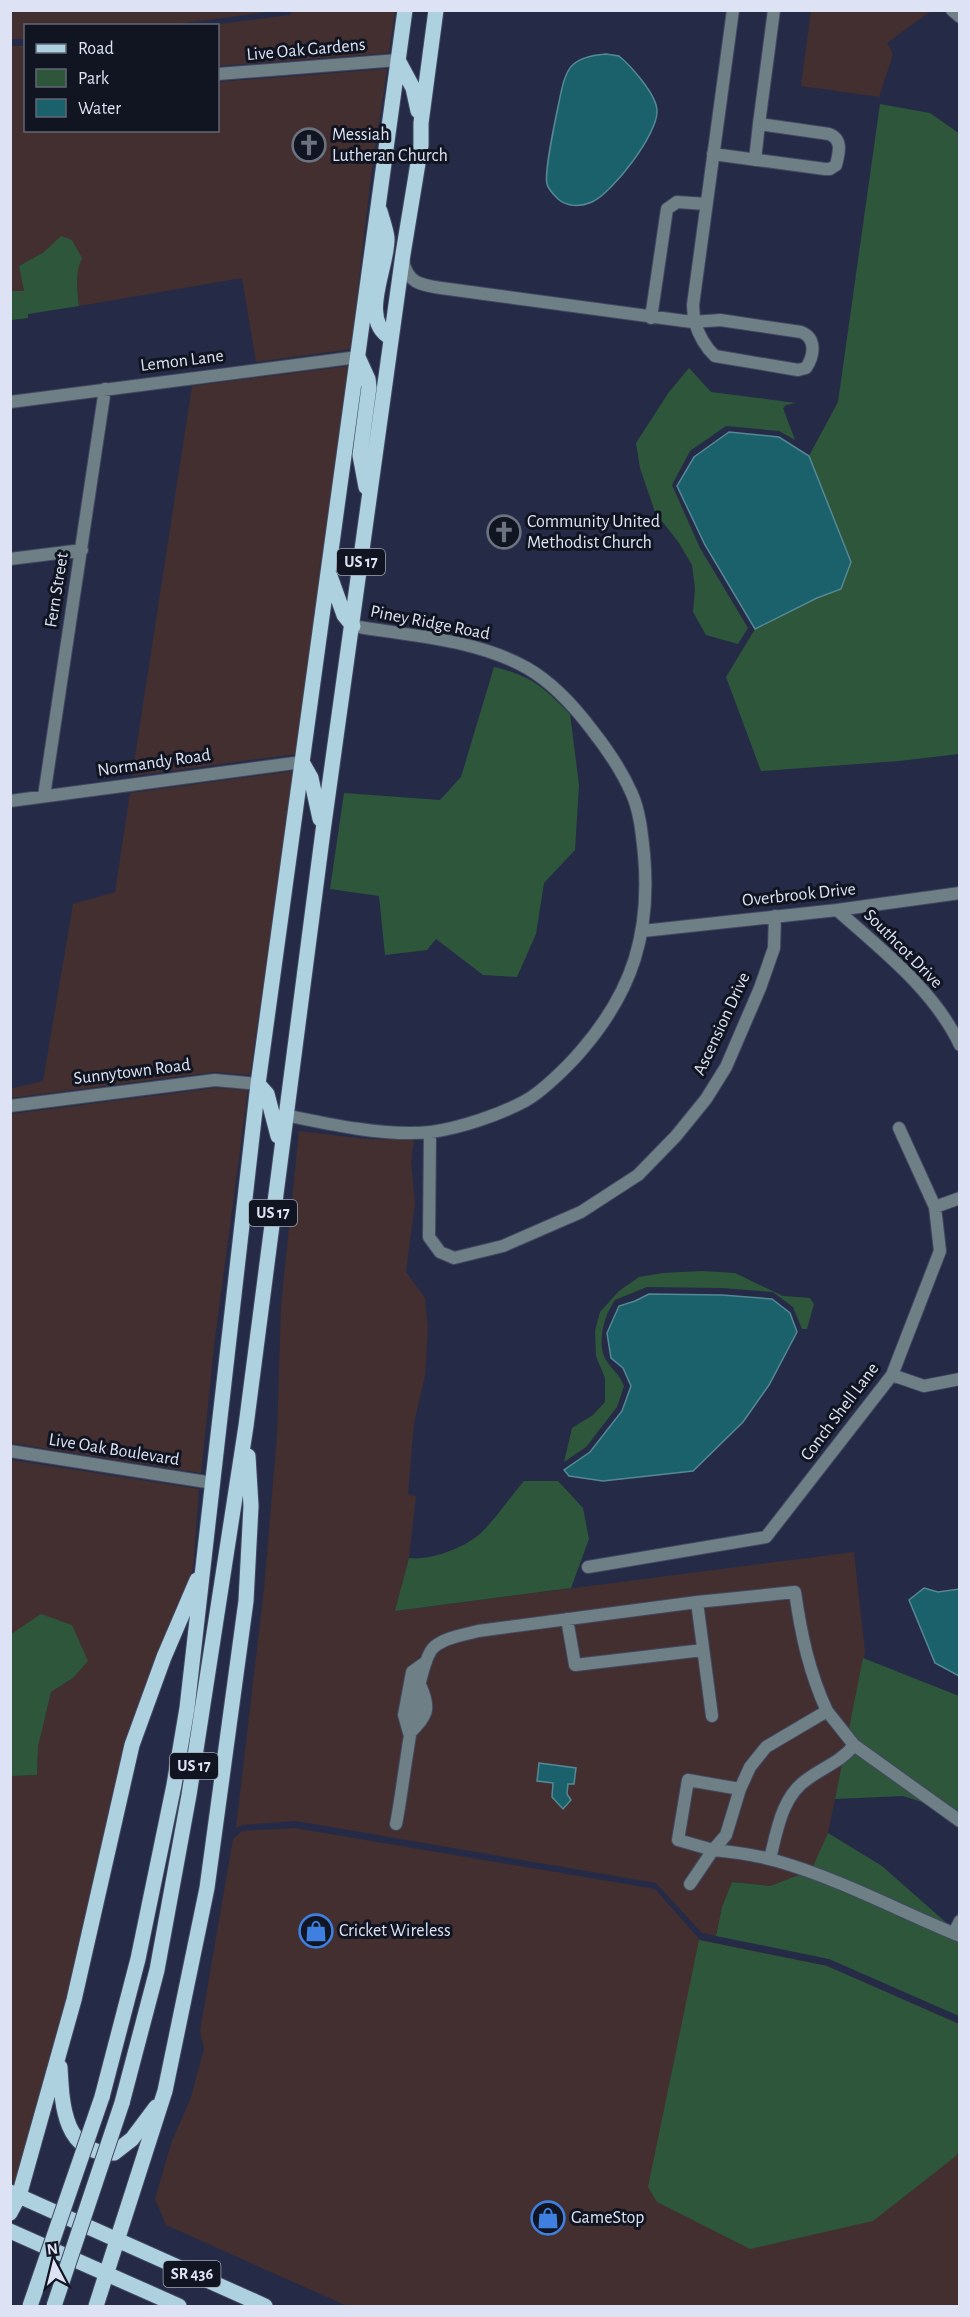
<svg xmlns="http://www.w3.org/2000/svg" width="970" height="2317" viewBox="0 0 970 2317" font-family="'Alegreya Sans',sans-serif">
	<rect width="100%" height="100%" fill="#252b46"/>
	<!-- commercial -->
	<path fill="#432f2f" d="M11,10H274V11L162,26H26L25,39H11Z
		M293,11H395L389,53L218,66V26L212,25L290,15Z
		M811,11V10L931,11L887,43L893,54L879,97L801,86Z
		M11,46H25L26,130H218V82L387,69L371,176L351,349L256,362L242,278L79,306L77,285L78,266L44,252L19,266L24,291H11Z
		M349,366L322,564L319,565L321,571L296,754L132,776L192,386Z
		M294,771L250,1075L214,1072L11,1098L10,1089L43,1081L73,904L115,892L130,793Z
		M216,1088L248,1090L215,1338L201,1473L11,1443V1114Z
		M299,1131L365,1139L414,1140L411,1162L415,1203L406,1272L425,1298L428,1329L425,1376L414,1423L408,1494L416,1496L409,1557L396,1611L854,1552L865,1652L828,1833L811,1874L799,1875L770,1886L732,1882L722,1907L716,1936L702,1933L656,1883L296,1821L242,1825L236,1828L264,1589L277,1436L281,1306Z
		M11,1460L199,1489L193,1569L158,1654L67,1997L15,2185L10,2183L11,1776L37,1775L38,1747L51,1692L73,1678L72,1625L42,1615L11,1634Z
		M295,1828L655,1889L700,1940L827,1966L959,2024V2306H347L166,2225L155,2199L172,2141L190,2100L204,2049L200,2031L233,1839L242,1831Z"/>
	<!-- green -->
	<path fill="#2e563b" d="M880,104L930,113L960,134L959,754L899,761L761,771L726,677L755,629L817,598L841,589L851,562L809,456L838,402Z
		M61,236L72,240L82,258C75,273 77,289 79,306L28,314V318L11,320V291H24L19,266L44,252Z
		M689,368L711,392L796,403L786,405L783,408L795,440L779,431L726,426L690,451L672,485L700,548L748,628L738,644L706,635L693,612L695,588L692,565L679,543L655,512L640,468L636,443L669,392Z
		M494,667C532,676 543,687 570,714L579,785L575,850L544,883L536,934L517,977L483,975L436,939L427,950L385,955L379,896L330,889L344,793L440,800L461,777Z
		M703,1271L735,1273L783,1296L810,1298L814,1304L807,1329H802L793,1307L773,1292L722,1288L647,1287L615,1300C604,1315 595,1346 608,1363C616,1374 618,1372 624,1386L617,1407L586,1447L564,1462L572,1428L593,1415L605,1402V1378L596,1356L595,1331L600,1312L619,1291L639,1277L663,1273Z
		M524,1481H558L583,1508L589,1539L571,1588L395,1611L409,1558C430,1561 467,1547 482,1532C497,1517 510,1497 524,1481Z
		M41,1614L72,1625L88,1661L73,1678L51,1692L38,1747L37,1775L11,1776V1634Z
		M863,1658L959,1696V1814L903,1796L835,1799Z
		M828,1833L882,1866L959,1934V2016L829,1959L716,1936L722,1907L732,1882L770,1886L799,1875L810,1873Z
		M699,1940L827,1966L959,2024L960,2150L956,2156L873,2221L750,2249L657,2202L648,2187Z"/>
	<!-- water -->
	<path fill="#1b616b" stroke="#558894" stroke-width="1.5" d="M606,54L619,56C631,66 657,95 657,111C658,134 612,193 592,202C580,207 567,207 558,199C554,195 548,189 547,184C544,174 556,116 559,102C566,68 569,57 606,54Z
		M729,432L779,437L809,456L851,562L841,589L817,598L755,629L705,545L677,486L694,457Z
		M649,1294L722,1295L772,1299L790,1313L797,1332L769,1385L743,1422L693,1471L603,1481L569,1476L564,1470L590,1452L622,1411L631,1386L623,1368L611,1358L607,1333L619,1306L635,1301Z
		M924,1588L938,1592L959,1589V1676L935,1663L909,1600Z
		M539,1763L576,1768L574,1784H568L567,1794L571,1800L563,1809L552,1797L553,1783L537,1781Z"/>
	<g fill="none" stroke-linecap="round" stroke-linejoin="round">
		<defs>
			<path id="minor" d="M218,74L398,60
				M759,124L774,10
				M713,154L825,169H830L836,165C839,153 843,139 829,134L759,124L755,160
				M403,260C407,283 421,285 441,288L692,322C701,321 711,321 720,320L801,332C817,338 814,356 806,368L798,370L715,356C705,347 698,333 694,320L693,305L733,10
				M651,318L667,209L677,202L706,204
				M10,402L358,357
				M10,559L82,550
				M44,796L105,389
				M10,801L302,762
				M837,910C882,950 934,990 960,1045
				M643,931L837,910L960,893
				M10,1106L215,1080L258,1084
				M285,1115C327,1124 388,1137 431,1132C460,1128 499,1115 525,1101C542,1092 569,1065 581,1051C633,991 651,932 644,854C642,835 640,812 632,794C622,771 607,749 592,730C574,706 553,683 527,668C476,639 410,636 353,626
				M430,1132L429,1237L440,1252L454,1258L503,1246L581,1212L638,1175L676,1136L706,1099L726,1067L760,988L774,948L775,916
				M935,1207L960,1198
				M892,1375L924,1386L960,1379
				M10,1451L213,1483
				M588,1567L766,1537L892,1375L940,1251L935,1207L899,1128
				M567,1619L575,1665L703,1650
				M712,1716L697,1602L795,1592C801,1634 809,1672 827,1711
				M409,1733L404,1715L412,1672L426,1662
				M410,1733C427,1715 431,1710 421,1687
				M854,1745L960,1821
				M688,1780L740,1789L726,1835L713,1850L678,1840Z
				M740,1789L750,1767L766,1747L827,1711L854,1745C842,1761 824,1767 809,1778C782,1795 777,1830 770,1859
				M396,1824C403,1793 416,1662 434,1647C446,1637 464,1635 478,1631L697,1602
				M690,1884L713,1850C735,1852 756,1855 777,1861C840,1879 899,1911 960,1936
				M954,1933L960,1921"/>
			<path id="tertiary" d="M952,10L960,17"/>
			<path id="primary" d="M398,60L413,88L418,111
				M380,211C382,219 386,229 387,238C388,267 358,320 391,338
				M358,357L368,379L369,387L360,455L366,487
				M330,576L344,615L353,626
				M302,762L311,778L320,819
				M258,1084L267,1094L278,1136
				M60,2067C62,2106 64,2155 114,2153L132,2139L156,2107
				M102,2097L138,1959L174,1785L187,1708L258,1084L405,10
				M122,2103L157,1970L189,1795L246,1426L323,831L403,254L421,145V123L436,10
				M10,2192L265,2306
				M10,2213L19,2196L74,2000L132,1745L164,1657L197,1580
				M10,2231L179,2306
				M96,2306L165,2091L207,1888L246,1601L251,1506L248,1456"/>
		</defs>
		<!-- minor casing -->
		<use href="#minor" stroke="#424862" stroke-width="14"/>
		<!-- tertiary casing -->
		<use href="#tertiary" stroke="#424862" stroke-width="14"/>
		<!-- primary casing -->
		<use href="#primary" stroke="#424862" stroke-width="17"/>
		<!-- minor -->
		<use href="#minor" stroke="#6e7f86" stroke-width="12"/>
		<!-- tertiary -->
		<use href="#tertiary" stroke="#6e7f86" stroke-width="12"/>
		<!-- primary -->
		<use href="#primary" stroke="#aed1e0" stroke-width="15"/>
		<defs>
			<path id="primary-bridge" d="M30,2306L102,2097
				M54,2306L122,2103"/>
		</defs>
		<!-- primary-bridge casing -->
		<use href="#primary-bridge" stroke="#424862" stroke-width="17" stroke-linecap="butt"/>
		<!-- primary-bridge -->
		<use href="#primary-bridge" stroke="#aed1e0" stroke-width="15"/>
	</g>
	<!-- icons -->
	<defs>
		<symbol id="church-ring" viewBox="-11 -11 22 22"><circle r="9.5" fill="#111521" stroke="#6b7280" stroke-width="1.5"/><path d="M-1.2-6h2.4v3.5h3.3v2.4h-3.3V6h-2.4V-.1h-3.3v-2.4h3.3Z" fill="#6b7280"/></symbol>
		<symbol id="shop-ring" viewBox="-11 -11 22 22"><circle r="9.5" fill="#111521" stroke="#3f7fe0" stroke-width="1.5"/><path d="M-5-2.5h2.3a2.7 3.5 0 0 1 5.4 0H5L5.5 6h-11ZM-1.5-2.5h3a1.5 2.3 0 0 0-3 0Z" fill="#3f7fe0"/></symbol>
	</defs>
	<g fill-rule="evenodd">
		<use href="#church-ring" x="290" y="126" width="38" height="38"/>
		<use href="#church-ring" x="485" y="513" width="38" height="38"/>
		<use href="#shop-ring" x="297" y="1912" width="38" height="38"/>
		<use href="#shop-ring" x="529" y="2199" width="38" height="38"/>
	</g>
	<g text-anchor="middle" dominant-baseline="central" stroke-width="6" stroke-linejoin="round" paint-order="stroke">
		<!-- shield labels -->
		<g fill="#111521" stroke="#a0a5b5" stroke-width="1.5">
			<rect x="337" y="549" width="48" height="26" rx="4.5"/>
			<rect x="249" y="1200" width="48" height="26" rx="4.5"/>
			<rect x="170" y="1753" width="48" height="26" rx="4.5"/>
			<rect x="163.5" y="2261" width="57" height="26" rx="4.5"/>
		</g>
		<g font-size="16" font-weight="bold" fill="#dde3f4">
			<text x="361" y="562">US 17</text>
			<text x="273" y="1213">US 17</text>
			<text x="194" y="1766">US 17</text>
			<text x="192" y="2274">SR 436</text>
		</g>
		<!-- street labels -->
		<g font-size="18" fill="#dde3f4" stroke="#111521">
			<text transform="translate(306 50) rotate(-5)">Live Oak Gardens</text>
			<text transform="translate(182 361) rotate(-7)">Lemon Lane</text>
			<text transform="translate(57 590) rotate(-81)">Fern Street</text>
			<text transform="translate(430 623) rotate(11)">Piney Ridge Road</text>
			<text transform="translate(154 763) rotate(-8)">Normandy Road</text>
			<text transform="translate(799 895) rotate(-6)">Overbrook Drive</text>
			<text transform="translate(903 949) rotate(45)">Southcot Drive</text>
			<text transform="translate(722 1024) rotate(-65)">Ascension Drive</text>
			<text transform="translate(132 1072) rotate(-7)">Sunnytown Road</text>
			<text transform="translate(840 1412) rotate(-53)">Conch Shell Lane</text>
			<text transform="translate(114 1450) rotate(9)">Live Oak Boulevard</text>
		</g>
		<!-- poi labels -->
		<g font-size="18" fill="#dde3f4" stroke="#111521" text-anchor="start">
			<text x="332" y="135">Messiah<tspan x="332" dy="21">Lutheran Church</tspan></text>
			<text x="527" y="522">Community United<tspan x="527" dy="21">Methodist Church</tspan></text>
			<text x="339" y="1931">Cricket Wireless</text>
			<text x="571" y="2218">GameStop</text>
		</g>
	</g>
	<!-- border -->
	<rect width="970" height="2317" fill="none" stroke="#dde3f4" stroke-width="24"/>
	<!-- legend -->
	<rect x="24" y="24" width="195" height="108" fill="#111521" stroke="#636775" stroke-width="1.5"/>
	<rect x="36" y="44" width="30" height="9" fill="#aed1e0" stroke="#636775" stroke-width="1.5"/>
	<text x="78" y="54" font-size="18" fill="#dde3f4">Road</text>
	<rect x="36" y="69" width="30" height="18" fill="#2e563b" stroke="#636775" stroke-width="1.5"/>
	<text x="78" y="84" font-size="18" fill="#dde3f4">Park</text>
	<rect x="36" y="99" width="30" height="18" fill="#1b616b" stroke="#636775" stroke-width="1.5"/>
	<text x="78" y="114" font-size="18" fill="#dde3f4">Water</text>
	<!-- north arrow -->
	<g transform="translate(54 2263) rotate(353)" stroke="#111521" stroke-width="4.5" paint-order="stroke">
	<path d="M0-4.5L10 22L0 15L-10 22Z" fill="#dde3f4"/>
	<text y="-9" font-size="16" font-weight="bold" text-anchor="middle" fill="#dde3f4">N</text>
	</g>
</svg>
